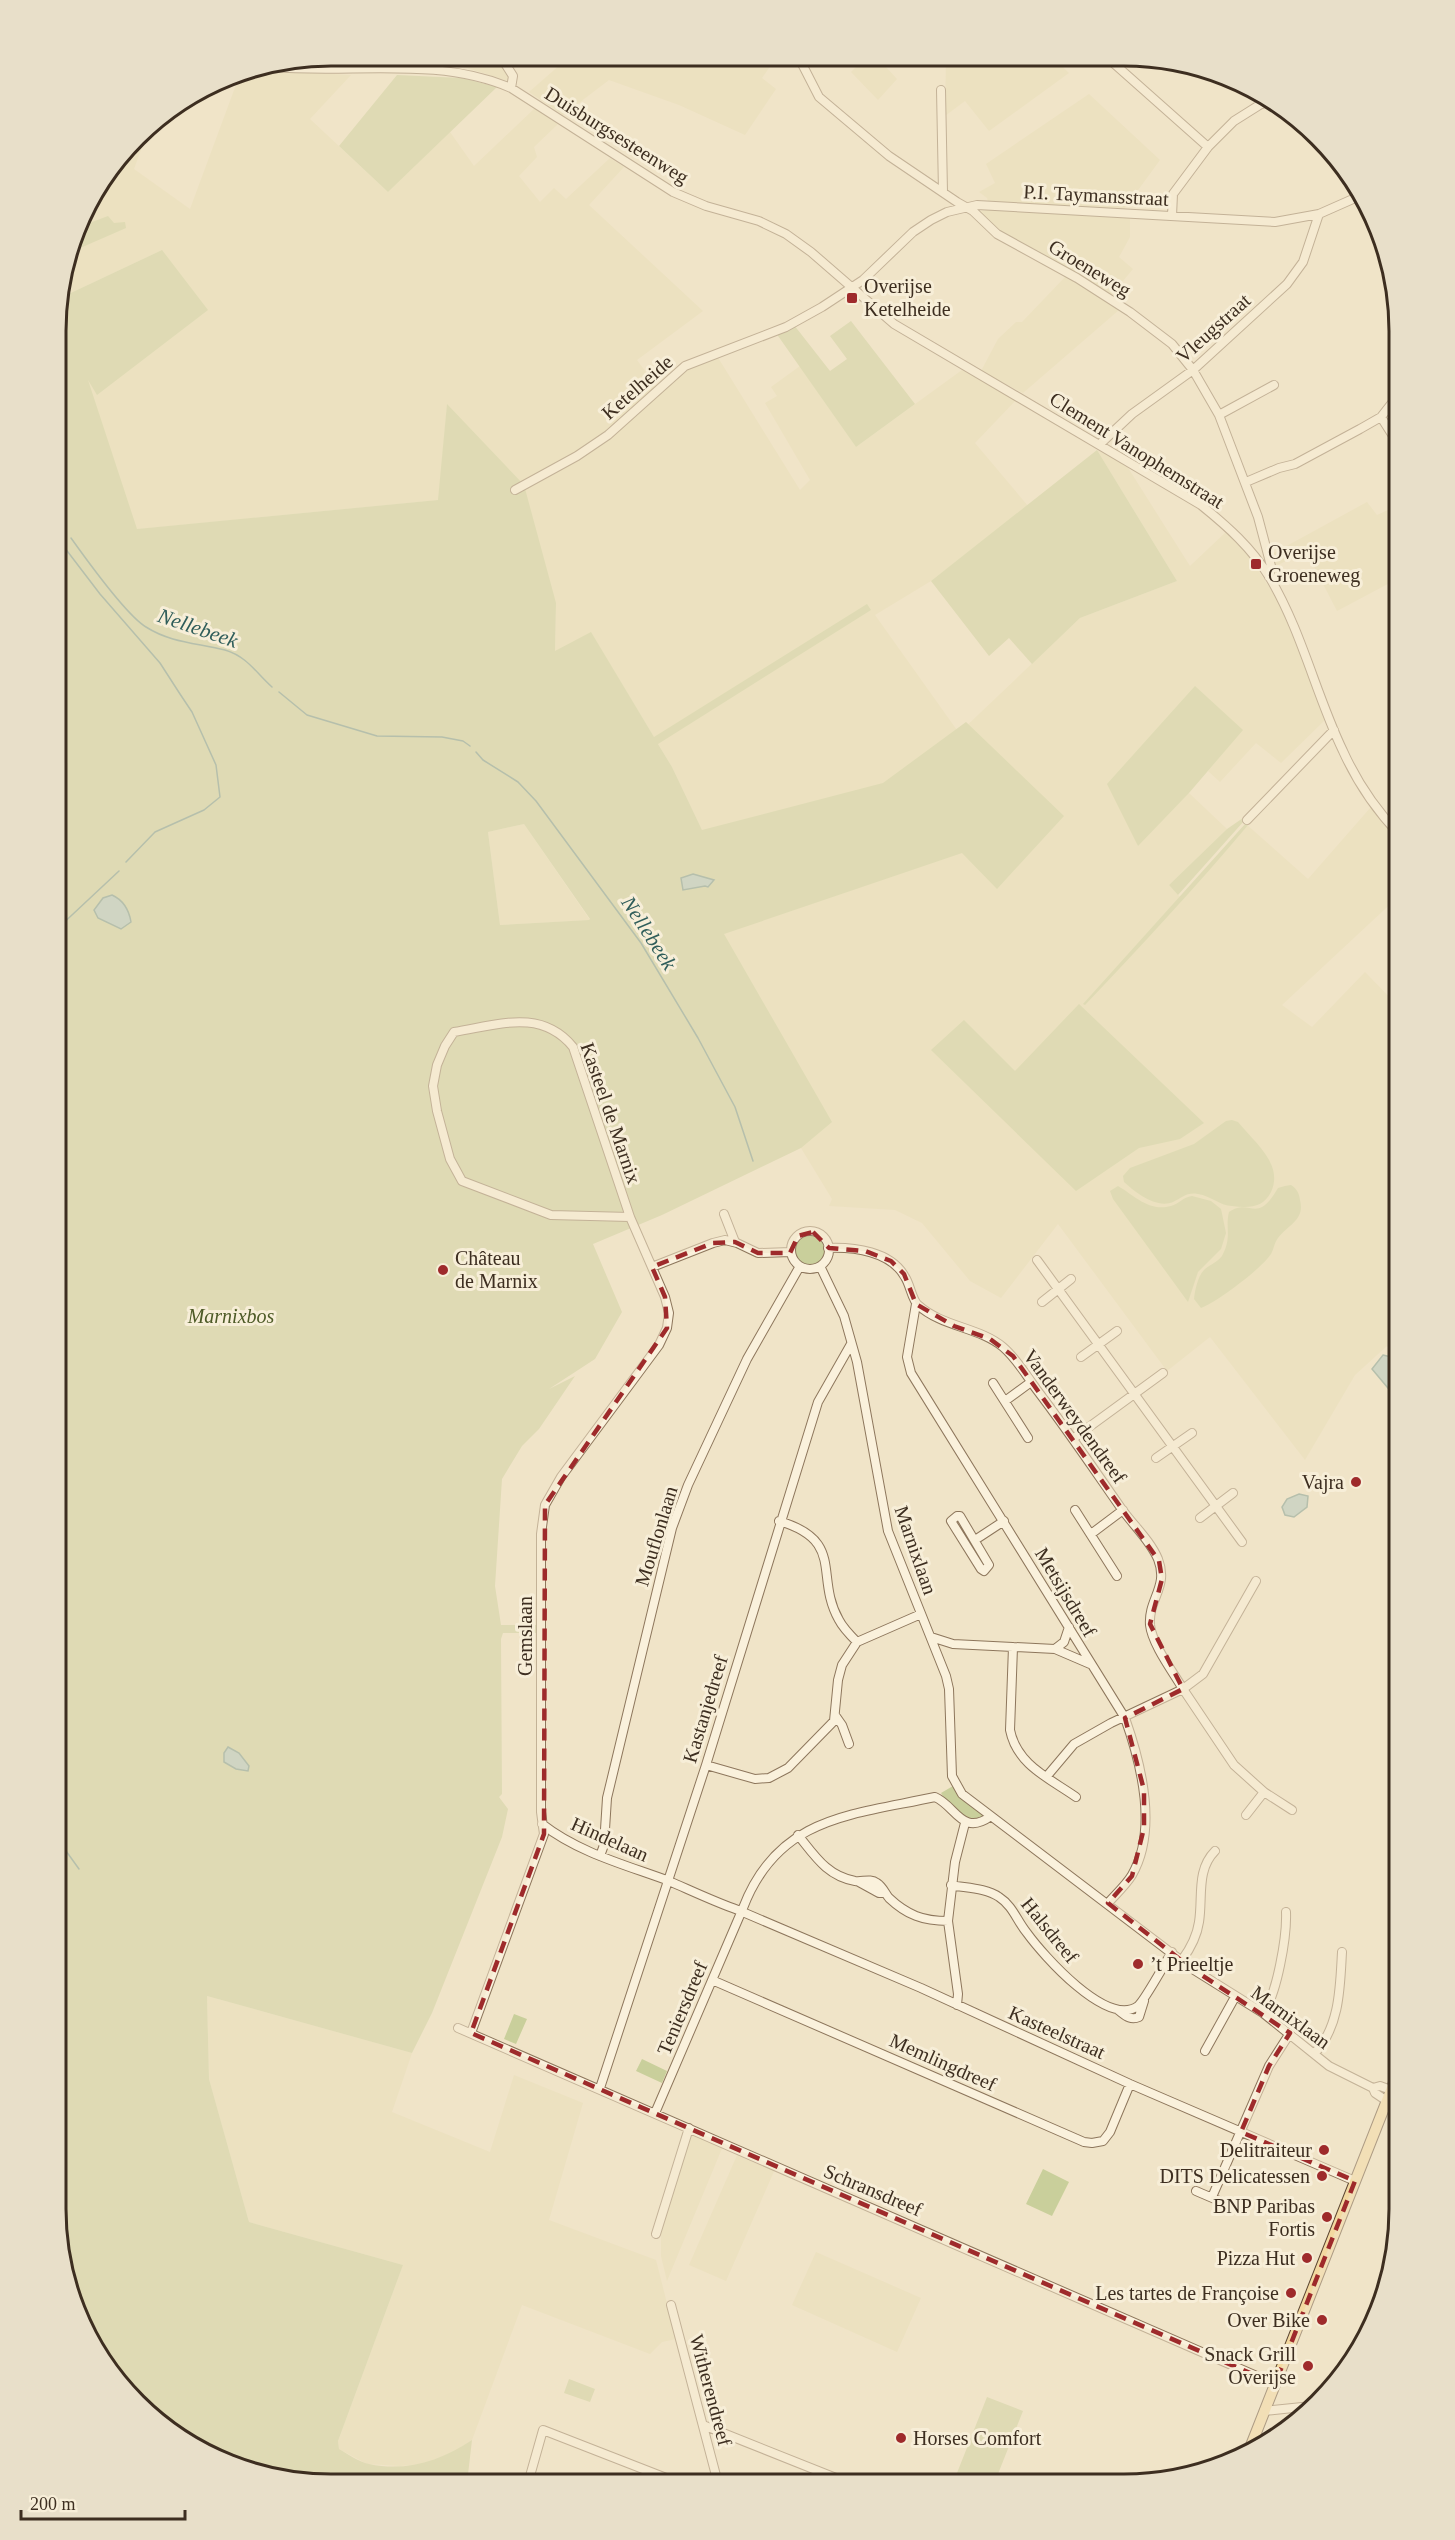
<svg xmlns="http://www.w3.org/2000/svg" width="1455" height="2540" viewBox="0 0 1455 2540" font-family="Georgia,serif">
	<rect width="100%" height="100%" fill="#f0e4c8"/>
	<!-- farmland -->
	<path fill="#e6deb5" d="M331,56L497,57L509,76L508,81L464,67L304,61Z
		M569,57L776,58L762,78L776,89L745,135L679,105L609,80L563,115L529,92Z
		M864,59H894L886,67L897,79L878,100L851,72Z
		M946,59L1055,60L1069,73L989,131L965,101L945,116Z
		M258,70L351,75L310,119L388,192L450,132L474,166L535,108L558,124L534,147L537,157L519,176L540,202L554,188L566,199L610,158L624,167L589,205L703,311L637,360L659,390L685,369L717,356L800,490L810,480L765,403L777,396L771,387L800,366L856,447L962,370L1017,399L975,443L1028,506L931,581L875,615L959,733L1080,618L1177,581L1097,450L1125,463L1190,566L1227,531L1246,552L1277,599L1305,664L1325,720L1281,763L1256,743L1220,782L1208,771L1242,730L1195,687L1137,846L1189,793L1227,829L1169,885L1181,898L1246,824L1308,879L1371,807L1399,840V896L1282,1005L1312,1027L1365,972L1399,1007V1360L1387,1346L1355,1375L1305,1460L1210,1337L1167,1371L1058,1224L1001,1298L970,1281L922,1223L895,1210L829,1206L832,1199L801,1148L645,865L702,830L672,767L591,633L555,652L556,603L447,405L439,500L118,531L58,327L162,250L58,299L84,209L151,122L134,169L190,209L240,74Z
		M1089,94L1160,160L1125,208L1130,219V237L1119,257L1133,269L1107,300L1119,310L1023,393L981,371L998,339L1016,322H1022L1066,276L999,231L978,211L990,210L987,198L979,192L995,183L986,164Z
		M1367,502L1377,515L1399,505V578L1337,611L1306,551L1276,566L1272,554Z
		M524,824L590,920L500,925L488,832Z
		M207,1996L412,2053L392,2112L490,2152L514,2075L583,2103L549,2220L656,2260L676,2339L662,2342L650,2354L522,2305L472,2440L452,2453L423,2464L400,2466L367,2464L339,2449L338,2441L403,2265L249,2222L209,2079Z
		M691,2134L723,2146L667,2281L661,2256V2225Z
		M738,2153L775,2169L726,2281L689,2265Z
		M816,2252L921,2298L897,2352L792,2305Z"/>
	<!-- green -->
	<path fill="#c9cf9b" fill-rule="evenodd" d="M397,75L462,78L497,87L388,192L339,146Z
		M108,216L114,223L125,222L126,228L71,252L79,227Z
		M162,250L208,310L97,395L88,380L137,529L438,500L447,404L524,485L556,603L555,651L591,632L654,737L867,604L871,610L658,744L672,767L702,830L883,783L966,722L1064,816L997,889L962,853L724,934L832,1122L801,1148L662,1215L593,1244L622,1312L595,1359L549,1389L575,1376L539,1429L522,1446L502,1479L495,1586L501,1625H537V1633H503L501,1639L502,1794L499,1797L508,1809L502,1837L432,2013L412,2053L207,1996L209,2079L249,2222L403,2265L338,2441L339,2449C348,2454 359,2462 369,2464C406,2472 441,2461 472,2440L467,2483L294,2482L225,2463L163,2427L112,2377L70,2298L56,2209L58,299ZM524,824L590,919L589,920L500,925L488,832Z
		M851,321L915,404L856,447L776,333L794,325L830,371L847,359L830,336Z
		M1097,450L1177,581L1080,618L1032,664L1009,638L989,656L931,581Z
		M1195,686L1243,730L1189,793L1138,846L1107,784Z
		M1243,818L1244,821L1178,895L1169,885L1227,829Z
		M1245,824L1248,825C1196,887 1140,947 1085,1005L1083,1004Z
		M1079,1004L1204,1123L1180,1139L1139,1148L1076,1191L931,1050L964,1020L1015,1071Z
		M1232,1120L1238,1122C1254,1142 1284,1164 1271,1192C1263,1208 1249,1208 1232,1206C1221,1206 1211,1196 1198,1194C1186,1192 1182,1198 1173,1202C1156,1209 1135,1192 1124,1182L1123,1176L1130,1168L1194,1144L1226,1121Z
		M1118,1186C1135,1196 1149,1212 1171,1206C1179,1204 1183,1197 1192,1196L1211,1201L1221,1209L1226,1233L1221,1249L1198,1272L1188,1302L1113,1199L1110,1191Z
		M1285,1186L1291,1185C1297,1189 1299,1193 1300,1200C1305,1220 1289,1224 1278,1238C1274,1243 1274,1249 1271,1254C1261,1269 1217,1302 1201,1308L1194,1299C1195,1290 1198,1275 1205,1269C1211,1264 1220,1261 1223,1254C1232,1236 1225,1228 1229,1212C1251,1197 1256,1226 1278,1188Z
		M795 1251a15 15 0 1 1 30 0a15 15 0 1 1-30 0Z
		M953,1786L984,1816L983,1818L971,1820L951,1807L941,1793Z
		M514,2014L527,2019L516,2044L504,2039Z
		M642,2059L667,2071L662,2083L636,2071Z
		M1043,2169L1069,2182L1052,2216L1026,2204Z
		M569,2379L595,2389L590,2402L564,2393Z
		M987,2397L1023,2411L994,2484H984L957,2473Z"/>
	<!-- water -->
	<path fill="#a9c4bc" stroke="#6f938a" stroke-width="1.5" d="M693,874L714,880L708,887L705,886L683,890L681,878Z
		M112,895C123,900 129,910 131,922L121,929L98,918L94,910L103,898Z
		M1383,1355L1391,1357L1399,1367V1384L1388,1388L1372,1369Z
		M1299,1494L1308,1496L1307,1507L1294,1517L1285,1515L1282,1507L1287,1499Z
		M228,1747L239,1753L249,1766L248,1771L236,1769L224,1762V1753Z"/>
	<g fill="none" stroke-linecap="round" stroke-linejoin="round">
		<!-- stream -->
		<path stroke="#6f938a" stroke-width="1.5" d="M58,517L65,529
			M71,538C86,559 126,615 146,627C171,643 198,643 225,650C248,657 256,673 272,687
			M58,539L100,594L160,663L180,694L192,712L216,765L220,797L204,810L155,832L126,862
			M279,692L307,715L377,736L442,737L463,741L470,746
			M476,752L483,760L518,782L536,801L641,943L698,1038L735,1107L753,1161
			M57,929L119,871
			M56,1837L79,1869"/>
		<defs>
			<path id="minor" d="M501,57L513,76L511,88
				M799,58L819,97L889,156L957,202L973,211L997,234L1077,278L1130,312L1172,344L1193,370L1219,415L1258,517L1271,566L1269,577
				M1110,60L1208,147
				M273,67C351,74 437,56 511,88L673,192L706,206L759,221L786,234L811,252L894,324L1201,505C1227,526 1252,548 1270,578C1302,632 1316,695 1343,751C1357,782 1376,810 1399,834
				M1251,87L1262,104
				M941,90L943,192
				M1172,216L1173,194L1208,147L1234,121L1269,99
				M1386,250L1391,278
				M1219,415L1274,385
				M1381,417L1395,439L1399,463
				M1100,444L1132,414L1193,370L1287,284L1303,262L1319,214
				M1246,482L1279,468L1295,464L1360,429L1381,417L1399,394
				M515,490L577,456L608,435L685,366L786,327L822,307L863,280L913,232L931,220L947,212L977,205L1275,222L1319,214L1362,195
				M1247,820L1334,730
				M724,1214L735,1242
				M791 1250a19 19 0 1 1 38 0a19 19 0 1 1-38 0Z
				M828,1248C854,1247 891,1251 905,1277C910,1284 912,1300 918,1305C942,1327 979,1327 1003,1347C1017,1359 1026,1375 1037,1390C1066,1428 1093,1468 1121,1508C1133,1525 1150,1540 1158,1559C1169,1587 1148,1599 1150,1625C1152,1644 1173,1672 1183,1689L1111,1723L1074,1744L1047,1776
				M1037,1260L1242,1542
				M820,1266L844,1316L857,1362L888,1531L946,1676L949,1689L952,1776L962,1794L1191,1968L1263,2013L1329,2066L1373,2088L1375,2093L1387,2101
				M652,1267L713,1243L725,1240L737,1243L758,1253L791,1252
				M1042,1302L1071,1279
				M916,1304L907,1357L911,1373L1125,1718C1141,1763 1158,1830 1132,1875C1126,1885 1116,1894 1108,1903
				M1081,1357L1117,1331
				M993,1383L1028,1438
				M1005,1401L1031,1382
				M1074,1438L1163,1373
				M1156,1458L1192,1433
				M1075,1510L1117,1576
				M957,1516H960L989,1565L984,1571L981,1569L951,1521Z
				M1200,1518L1233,1493
				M779,1521C846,1541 814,1576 839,1620C843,1628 851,1636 857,1642
				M1091,1534L1123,1510
				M975,1540L1004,1521
				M1256,1581L1203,1674L1183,1689L1234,1765L1264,1792L1292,1810
				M931,1637L953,1644L1055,1649L1090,1664
				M1013,1647L1010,1730C1017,1765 1049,1778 1076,1797
				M1055,1649L1064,1642L1069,1627
				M835,1715L842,1725L849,1744
				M706,1765L755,1779L769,1778L788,1768L834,1721L838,1680L842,1665L857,1642L921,1614
				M1246,1815L1264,1792
				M542,1824C579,1853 626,1865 669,1881C692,1891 715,1902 738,1910
				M798,1835C815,1856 827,1876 855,1881C863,1882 870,1878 877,1883C883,1887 885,1893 889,1898C907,1915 923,1921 948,1921
				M600,1856L604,1845L607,1798L672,1528L688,1485L747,1359L800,1266
				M859,1882L879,1893H885
				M951,1885C966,1888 986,1888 999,1897C1013,1906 1017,1921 1027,1933C1043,1955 1107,2028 1138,2006C1145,2000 1165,1963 1172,1952
				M743,1908C778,1816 852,1815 935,1797C956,1806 962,1837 991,1816
				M745,1913L921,1988L1130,2084L1355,2181
				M1182,1960C1190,1949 1197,1936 1199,1922C1203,1897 1196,1870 1215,1851
				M712,1980L1084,2142L1092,2143L1103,2141L1110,2132L1130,2084
				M957,2005L958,1994L948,1921L955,1862L965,1823
				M1118,2010C1125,2015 1130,2021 1139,2017L1144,2001
				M1263,2013C1277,1995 1287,1936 1286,1912
				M458,2028L1275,2384
				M471,2033L544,1834L541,1812V1534L545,1505L561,1477L659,1345L667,1328L669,1313L665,1297L630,1217L573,1047C541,1008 498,1025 454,1032L445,1046L437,1065L433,1086L437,1111L450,1159L462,1181L551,1215L630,1217
				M1205,2051L1235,1997
				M1315,2053C1340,2026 1340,1987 1342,1952
				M600,2088L706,1765L818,1402L851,1344
				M1373,2088L1380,2086L1391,2090
				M655,2113L740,1915
				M1196,2191L1231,2206
				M1212,2197L1269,2066L1290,2033
				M656,2234L689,2128
				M671,2305L718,2483
				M1264,2411L1312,2406
				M703,2425L851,2484
				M528,2483L543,2430L679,2483"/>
			<path id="major" d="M1248,2453L1399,2070"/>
		</defs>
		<!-- minor casing -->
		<use href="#minor" stroke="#8d765c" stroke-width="10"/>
		<!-- major casing -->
		<use href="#major" stroke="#5b4430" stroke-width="12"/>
		<!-- minor -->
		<use href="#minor" stroke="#faf1dc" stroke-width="8"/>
		<!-- major -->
		<use href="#major" stroke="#f3d9a0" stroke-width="10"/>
	</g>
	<!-- marked area -->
	<path d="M0 0H1455V2540H0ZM813,1232L829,1248L865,1251L891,1261L904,1274L916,1304L954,1326L990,1339L1013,1356L1159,1561L1162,1579L1150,1624L1183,1689L1125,1718L1144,1790V1828L1132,1876L1108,1903L1191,1968L1290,2033L1269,2066L1241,2132L1355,2181L1275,2384L471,2033L544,1834L545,1505L667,1328L665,1297L652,1267L713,1243L735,1242L758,1253H790L798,1236Z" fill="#f0e4c8" fill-opacity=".55" fill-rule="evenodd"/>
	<path fill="none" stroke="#9e2a2b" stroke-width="4.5" stroke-dasharray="12 8" stroke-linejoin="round" d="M813,1232L829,1248L865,1251L891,1261L904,1274L916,1304L954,1326L990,1339L1013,1356L1159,1561L1162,1579L1150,1624L1183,1689L1125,1718L1144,1790V1828L1132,1876L1108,1903L1191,1968L1290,2033L1269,2066L1241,2132L1355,2181L1275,2384L471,2033L544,1834L545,1505L667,1328L665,1297L652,1267L713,1243L735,1242L758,1253H790L798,1236Z"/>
	<!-- markers -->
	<g fill="#9e2a2b" stroke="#f7eed8" stroke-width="2">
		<rect x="846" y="292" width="12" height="12" rx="3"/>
		<rect x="1250" y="558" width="12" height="12" rx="3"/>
		<circle cx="443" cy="1270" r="6"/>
		<circle cx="1356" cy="1482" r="6"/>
		<circle cx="1138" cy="1964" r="6"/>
		<circle cx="1324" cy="2150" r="6"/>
		<circle cx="1322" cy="2176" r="6"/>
		<circle cx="1327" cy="2217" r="6"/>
		<circle cx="1307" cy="2258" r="6"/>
		<circle cx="1291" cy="2293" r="6"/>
		<circle cx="1322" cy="2320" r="6"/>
		<circle cx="1308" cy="2366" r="6"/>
		<circle cx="901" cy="2438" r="6"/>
	</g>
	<g text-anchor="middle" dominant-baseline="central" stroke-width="6" stroke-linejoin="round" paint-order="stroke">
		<!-- street labels -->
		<g font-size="20" fill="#3d2e20" stroke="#f7eed8">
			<text transform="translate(617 135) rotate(32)">Duisburgsesteenweg</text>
			<text transform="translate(1096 195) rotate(3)">P.I. Taymansstraat</text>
			<text transform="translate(1090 268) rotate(31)">Groeneweg</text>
			<text transform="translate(1213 328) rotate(-42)">Vleugstraat</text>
			<text transform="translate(637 387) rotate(-41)">Ketelheide</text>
			<text transform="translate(1137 450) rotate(32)">Clement Vanophemstraat</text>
			<text transform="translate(611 1113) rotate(71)">Kasteel de Marnix</text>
			<text transform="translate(1075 1416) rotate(54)">Vanderweydendreef</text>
			<text transform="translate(656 1536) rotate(-73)">Mouflonlaan</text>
			<text transform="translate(916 1550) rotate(71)">Marnixlaan</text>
			<text transform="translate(1066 1592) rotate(59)">Metsijsdreef</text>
			<text transform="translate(525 1636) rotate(-90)">Gemslaan</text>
			<text transform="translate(705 1709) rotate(-73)">Kastanjedreef</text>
			<text transform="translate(610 1839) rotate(24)">Hindelaan</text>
			<text transform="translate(1050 1930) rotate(51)">Halsdreef</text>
			<text transform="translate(682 2008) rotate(-67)">Teniersdreef</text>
			<text transform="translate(1291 2017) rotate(36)">Marnixlaan</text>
			<text transform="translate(1057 2032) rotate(24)">Kasteelstraat</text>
			<text transform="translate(943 2062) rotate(24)">Memlingdreef</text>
			<text transform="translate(873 2190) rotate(23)">Schransdreef</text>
			<text transform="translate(711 2390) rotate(75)">Witherendreef</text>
		</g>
		<!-- poi labels -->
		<g font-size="20" fill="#3d2e20" stroke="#f7eed8" text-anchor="end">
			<text x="864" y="286" text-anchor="start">Overijse<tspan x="864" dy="23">Ketelheide</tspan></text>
			<text x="1268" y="552" text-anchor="start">Overijse<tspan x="1268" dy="23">Groeneweg</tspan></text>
			<text x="455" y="1258" text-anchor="start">Château<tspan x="455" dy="23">de Marnix</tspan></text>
			<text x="1344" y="1482">Vajra</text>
			<text x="1150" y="1964" text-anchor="start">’t Prieeltje</text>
			<text x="1312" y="2150">Delitraiteur</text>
			<text x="1310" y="2176">DITS Delicatessen</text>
			<text x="1315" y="2206">BNP Paribas<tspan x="1315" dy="23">Fortis</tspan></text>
			<text x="1295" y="2258">Pizza Hut</text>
			<text x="1279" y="2293">Les tartes de Françoise</text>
			<text x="1310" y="2320">Over Bike</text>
			<text x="1296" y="2354">Snack Grill<tspan x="1296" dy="23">Overijse</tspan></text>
			<text x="913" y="2438" text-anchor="start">Horses Comfort</text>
		</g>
		<!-- park labels -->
		<g font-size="20" font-style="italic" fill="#4d5a26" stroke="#f7eed8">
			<text x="231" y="1316">Marnixbos</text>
		</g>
		<!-- water labels -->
		<g font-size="21" font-style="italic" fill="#2f5d5a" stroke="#f7eed8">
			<text transform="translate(198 628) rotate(19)">Nellebeek</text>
			<text transform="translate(649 933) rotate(57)">Nellebeek</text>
		</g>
	</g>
	<!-- crop -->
	<path d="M0 0H1455V2540H0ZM331 66H1124A265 265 0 0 1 1389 331V2209A265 265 0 0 1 1124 2474H331A265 265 0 0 1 66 2209V331A265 265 0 0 1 331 66Z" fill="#e8dfc9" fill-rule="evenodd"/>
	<path fill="none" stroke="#3d2e20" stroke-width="3" d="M331 66H1124A265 265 0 0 1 1389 331V2209A265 265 0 0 1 1124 2474H331A265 265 0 0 1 66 2209V331A265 265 0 0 1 331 66Z"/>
	<!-- scale -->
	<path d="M21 2510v9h164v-9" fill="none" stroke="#3d2e20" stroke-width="3"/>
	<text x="30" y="2510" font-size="18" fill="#3d2e20" stroke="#f7eed8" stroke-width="4.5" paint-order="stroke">200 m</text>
</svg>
